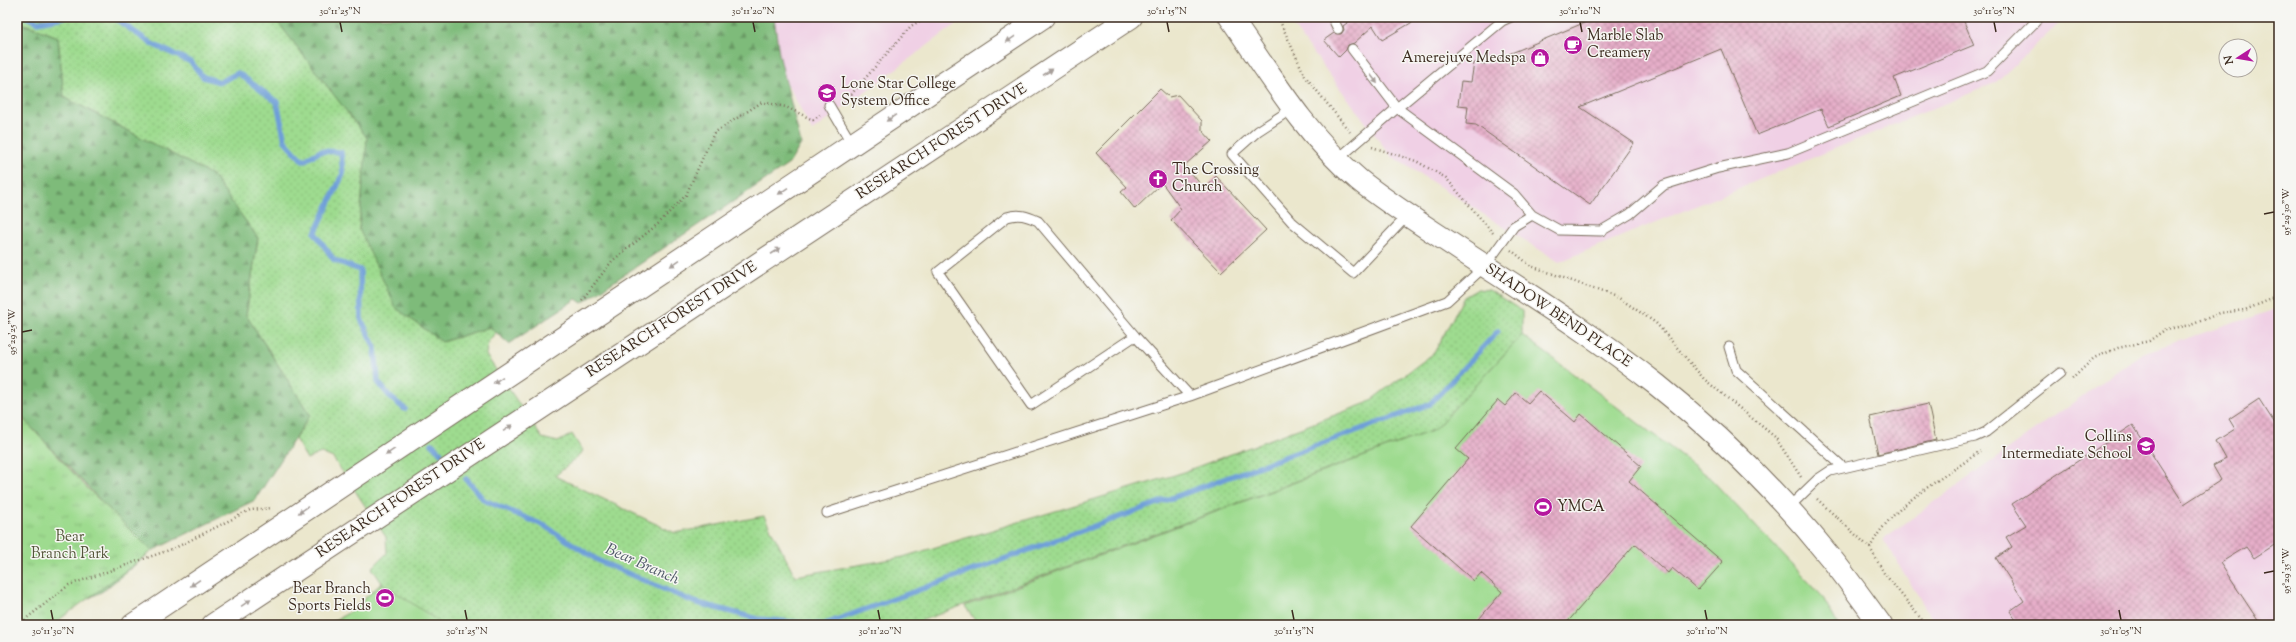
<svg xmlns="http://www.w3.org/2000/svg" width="2296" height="642" viewBox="0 0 2296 642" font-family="'Sorts Mill Goudy',serif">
	<defs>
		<pattern id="grass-dots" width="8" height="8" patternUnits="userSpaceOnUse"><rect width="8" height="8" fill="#9edb8f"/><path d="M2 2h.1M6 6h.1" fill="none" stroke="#89bc7b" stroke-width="1.8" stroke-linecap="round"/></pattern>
		<pattern id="forest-firs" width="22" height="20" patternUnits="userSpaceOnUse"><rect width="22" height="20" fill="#7ebb7a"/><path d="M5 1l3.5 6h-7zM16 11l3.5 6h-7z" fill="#689863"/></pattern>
		<pattern id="park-tufts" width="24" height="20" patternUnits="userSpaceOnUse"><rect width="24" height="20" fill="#9edb8f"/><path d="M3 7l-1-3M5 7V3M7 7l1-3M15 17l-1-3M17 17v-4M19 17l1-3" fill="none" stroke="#89bc7b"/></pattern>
		<pattern id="building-cross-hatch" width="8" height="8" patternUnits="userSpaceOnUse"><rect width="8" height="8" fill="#e6aec9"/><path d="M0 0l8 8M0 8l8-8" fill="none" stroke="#bc8ea3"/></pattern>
	</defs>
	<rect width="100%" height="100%" fill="#f6f6f2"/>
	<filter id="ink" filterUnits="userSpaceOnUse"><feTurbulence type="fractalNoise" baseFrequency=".025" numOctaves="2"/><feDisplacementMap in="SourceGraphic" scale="8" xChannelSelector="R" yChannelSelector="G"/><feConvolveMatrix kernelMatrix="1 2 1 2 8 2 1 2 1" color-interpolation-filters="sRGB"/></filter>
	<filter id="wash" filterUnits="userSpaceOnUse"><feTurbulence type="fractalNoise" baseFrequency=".012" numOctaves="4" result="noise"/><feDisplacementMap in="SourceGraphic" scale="16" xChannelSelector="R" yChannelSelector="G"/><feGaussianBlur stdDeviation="0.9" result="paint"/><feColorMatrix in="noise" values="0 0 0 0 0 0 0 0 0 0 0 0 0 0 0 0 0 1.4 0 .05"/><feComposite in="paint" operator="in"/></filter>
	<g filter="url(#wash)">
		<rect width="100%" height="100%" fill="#ebe7cd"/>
		<!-- built -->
		<path fill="#f0d0e5" d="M768,17H966L812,131L773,56Z
			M1286,17H2066L1995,83L1559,262L1391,156Z
			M2279,308V625H1936L1883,539L2142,353Z"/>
		<!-- grass -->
		<path fill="url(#grass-dots)" stroke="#6c8256" d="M17,17H274L368,138L359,229L442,342L490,327L496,332L488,342L486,355L542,438L558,442L572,434L583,452L555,476L675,533L764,516L795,576L903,557L1178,474L1367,403L1434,353L1464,297L1478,289L1489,290L1522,311V335L1434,430L910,625H327L348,613L382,583L372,568L387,553L386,537L333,458L321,453L307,459L295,439L310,415L246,315L258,238L212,175L64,97L58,37L17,21Z"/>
		<!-- forest -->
		<path fill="url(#forest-firs)" stroke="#5c724c" d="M274,17H774L779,54L801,144L789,164L582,303L576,299L509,344L490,327L442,342L396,308L359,229L367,138Z
			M17,21L58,37L64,97L212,175L258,238L246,315L310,415L255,500L152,551L103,591L39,624L17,625L117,518L17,412Z"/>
		<!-- park -->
		<path fill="url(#park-tufts)" stroke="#6c8256" d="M17,412L86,487L152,551L52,625H17Z"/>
		<!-- garden -->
		<path fill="#9edb8f" stroke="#6c8256" d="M1522,335L1708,476L1822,596L1838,625H978L965,606L1434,430Z
			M382,583L444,625H327L348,613Z"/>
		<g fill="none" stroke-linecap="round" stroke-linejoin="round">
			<!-- stream -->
			<path stroke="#6e9fd8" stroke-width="5.5" d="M27,17L37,22L64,17
				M113,17L152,44L191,62L203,77L220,82L238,73L277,102L285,141L303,161L321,151L341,152L343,174L315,233L334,260L360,270L361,319L375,348L378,382L391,398L405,409
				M432,444L441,453
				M466,479L484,500L545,526L599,561L694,602L758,619L827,625
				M825,624L1430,404L1498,331"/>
		</g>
		<g id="blocks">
			<!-- building -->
			<path fill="url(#building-cross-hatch)" d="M1355,17H1421L1382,40L1373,26L1354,43L1348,45L1346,50L1339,57L1324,40L1334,33L1341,34L1344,30L1343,26Z
				M1598,17H1962L1974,45L1894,78L1901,96L1829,126L1821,109L1757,135L1721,49L1580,107L1634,143L1590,205L1476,125L1466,124L1468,106L1458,105L1461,81L1471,82L1474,63L1485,64Z
				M1160,89L1169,97L1178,95L1202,121V130L1212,141L1185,165L1205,190L1216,176L1266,230L1221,272L1171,220L1181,209L1162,183L1135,209L1121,192L1127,187L1096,153Z
				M1539,391L1575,422L1581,414L1641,466L1629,481L1723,562L1698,590L1672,568L1668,573L1635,544L1565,625H1474L1502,592L1481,573L1474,581L1411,526L1468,459L1456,449L1498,400L1505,406L1516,393L1528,403Z
				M2259,399L2279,430V542L2254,558L2246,547L2220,563L2261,625H2019L2010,611L2024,601L1996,558L2012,547L2006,537L2026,525L2012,504L2133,425L2184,504L2221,480L2213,466L2226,459L2216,441L2235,429L2229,419Z
				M1928,404L1936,440L1878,454L1870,417Z"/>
		</g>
	</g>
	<g filter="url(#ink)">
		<use href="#blocks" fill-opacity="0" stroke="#796c5b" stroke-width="1"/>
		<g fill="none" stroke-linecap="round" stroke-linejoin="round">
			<defs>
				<path id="lane" d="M1332,17L1338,29
					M1352,49L1397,108L1514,194L1532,215L1559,230L1601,231L1630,214L1664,185L1718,168L1788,153L1987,71L2040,17
					M829,105L852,144
					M1293,108L1258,131L1232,154L1292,222L1353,273L1408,215
					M1338,159L1397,108L1502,21L1511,17
					M1135,336L1031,405L938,272L1007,217C1019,213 1027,216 1038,221L1135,336L1190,396
					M1729,347L1736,370L1843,467
					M1787,509L1818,479L1830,471L1975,437L1986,432L2060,373
					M827,513L1190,396L1447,301L1485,266L1514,226L1532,215"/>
				<path id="secondary" d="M1230,17C1269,73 1306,136 1359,180C1390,205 1426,227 1459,249C1526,293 1594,335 1657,385C1720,435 1779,494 1830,557C1848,579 1864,602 1881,625
					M133,625L1043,17
					M213,625L1131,17"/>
			</defs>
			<!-- lane casing -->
			<use href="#lane" stroke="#796c5b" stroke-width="11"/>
			<!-- secondary casing -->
			<use href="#secondary" stroke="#796c5b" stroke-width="24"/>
			<!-- path -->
			<path stroke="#796c5b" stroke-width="2.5" stroke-dasharray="1 3" stroke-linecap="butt" d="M1278,17L1305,76L1350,132
				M842,102L847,99L911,26L926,17
				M1372,147L1416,161L1446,178L1493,233
				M1511,250L1531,266L1619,298L1656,323L1704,379L1775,437L1801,477
				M582,300L612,261L658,224L686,195L714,133L762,102L786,107L813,120L820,115
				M2072,379L2094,358L2118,348L2149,341L2166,329L2191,325L2220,313L2245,310L2279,296
				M1817,499L1870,548L1884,573L1926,625
				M1870,548C1891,504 1942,480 1980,451
				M18,625L69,585L175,548L250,510L272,508"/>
			<!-- lane -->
			<use href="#lane" stroke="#fff" stroke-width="9"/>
			<!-- secondary -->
			<use href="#secondary" stroke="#fff" stroke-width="22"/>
		</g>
		<!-- one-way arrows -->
		<defs><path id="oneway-solid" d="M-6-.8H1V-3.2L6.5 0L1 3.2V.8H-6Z"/></defs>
		<g fill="#a79f9a">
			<use href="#oneway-solid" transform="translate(1011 39) rotate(146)"/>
			<use href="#oneway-solid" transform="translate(1048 72) rotate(-33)"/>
			<use href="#oneway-solid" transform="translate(1374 79) rotate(53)"/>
			<use href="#oneway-solid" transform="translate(891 118) rotate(146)"/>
			<use href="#oneway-solid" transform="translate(783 191) rotate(146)"/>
			<use href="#oneway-solid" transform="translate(776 251) rotate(-33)"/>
			<use href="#oneway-solid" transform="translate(675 263) rotate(146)"/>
			<use href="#oneway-solid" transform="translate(498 380) rotate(146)"/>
			<use href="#oneway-solid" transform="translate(508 428) rotate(-34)"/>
			<use href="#oneway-solid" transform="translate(390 452) rotate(146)"/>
			<use href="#oneway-solid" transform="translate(303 510) rotate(146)"/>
			<use href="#oneway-solid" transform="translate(195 583) rotate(146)"/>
			<use href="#oneway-solid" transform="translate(246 603) rotate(-34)"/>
		</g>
	</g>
	<!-- ticks -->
	<path fill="none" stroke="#3b2a1e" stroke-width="1.5" d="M340,22L342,32M753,22L755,32M1167,22L1169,32M1580,22L1582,32M1994,22L1996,32M2264,214L2274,212M22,332L32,330M2264,573L2274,571M51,610L53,620M465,610L467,620M878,610L880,620M1292,610L1294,620M1705,610L1707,620M2119,610L2121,620"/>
	<!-- icons -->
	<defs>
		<symbol id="cafe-disc" viewBox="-11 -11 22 22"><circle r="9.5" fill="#b5179e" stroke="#f6f6f2"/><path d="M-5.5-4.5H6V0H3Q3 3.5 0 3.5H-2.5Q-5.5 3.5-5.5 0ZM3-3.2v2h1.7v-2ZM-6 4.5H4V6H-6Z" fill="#fff"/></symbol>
		<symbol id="shop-disc" viewBox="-11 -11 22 22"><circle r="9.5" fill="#b5179e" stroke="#f6f6f2"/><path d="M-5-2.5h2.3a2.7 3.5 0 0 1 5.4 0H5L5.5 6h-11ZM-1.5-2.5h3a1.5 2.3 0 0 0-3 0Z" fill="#fff"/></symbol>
		<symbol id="university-disc" viewBox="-11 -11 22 22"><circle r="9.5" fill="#b5179e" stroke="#f6f6f2"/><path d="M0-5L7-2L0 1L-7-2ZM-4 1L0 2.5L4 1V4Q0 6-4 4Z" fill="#fff"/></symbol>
		<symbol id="church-disc" viewBox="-11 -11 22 22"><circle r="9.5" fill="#b5179e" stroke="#f6f6f2"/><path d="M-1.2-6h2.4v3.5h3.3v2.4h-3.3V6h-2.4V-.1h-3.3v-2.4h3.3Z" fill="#fff"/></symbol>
		<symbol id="school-disc" viewBox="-11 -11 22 22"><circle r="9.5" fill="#b5179e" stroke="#f6f6f2"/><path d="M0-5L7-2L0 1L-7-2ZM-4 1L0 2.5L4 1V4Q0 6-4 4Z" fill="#fff"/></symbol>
		<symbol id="stadium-disc" viewBox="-11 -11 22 22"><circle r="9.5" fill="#b5179e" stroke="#f6f6f2"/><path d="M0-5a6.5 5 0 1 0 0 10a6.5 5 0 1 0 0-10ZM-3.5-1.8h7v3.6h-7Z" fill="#fff"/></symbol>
	</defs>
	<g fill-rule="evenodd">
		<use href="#cafe-disc" x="1562" y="34" width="22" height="22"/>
		<use href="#shop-disc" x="1529" y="47" width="22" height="22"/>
		<use href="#university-disc" x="816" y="82" width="22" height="22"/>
		<use href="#church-disc" x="1147" y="168" width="22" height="22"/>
		<use href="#school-disc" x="2135" y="435" width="22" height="22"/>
		<use href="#stadium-disc" x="1532" y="496" width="22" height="22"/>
		<use href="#stadium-disc" x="374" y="587" width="22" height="22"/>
	</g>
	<g text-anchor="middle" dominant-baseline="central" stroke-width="3" stroke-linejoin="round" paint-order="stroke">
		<!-- poi labels -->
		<g font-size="15" fill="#3b2a1e" stroke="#f6f6f2" text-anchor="start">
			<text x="1587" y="36">Marble Slab<tspan x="1587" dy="17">Creamery</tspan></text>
			<text x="1526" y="58" text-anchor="end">Amerejuve Medspa</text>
			<text x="841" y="84">Lone Star College<tspan x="841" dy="17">System Office</tspan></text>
			<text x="1172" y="170">The Crossing<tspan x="1172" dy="17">Church</tspan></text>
			<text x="2132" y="437" text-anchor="end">Collins<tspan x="2132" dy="17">Intermediate School</tspan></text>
			<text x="1557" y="507">YMCA</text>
			<text x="371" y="589" text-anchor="end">Bear Branch<tspan x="371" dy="17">Sports Fields</tspan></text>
		</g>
		<!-- street labels -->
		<g font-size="15" fill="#3b2a1e" stroke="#f6f6f2">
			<text transform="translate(942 142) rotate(-33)">RESEARCH FOREST DRIVE</text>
			<text transform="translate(1558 316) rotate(34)">SHADOW BEND PLACE</text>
			<text transform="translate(672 320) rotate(-33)">RESEARCH FOREST DRIVE</text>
			<text transform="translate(401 499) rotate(-34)">RESEARCH FOREST DRIVE</text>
		</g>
		<!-- park labels -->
		<g font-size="15" fill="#54563a" stroke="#f6f6f2">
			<text x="70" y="537">Bear<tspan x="70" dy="17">Branch Park</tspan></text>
		</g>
		<!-- water labels -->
		<g font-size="16" font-style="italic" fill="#4f5968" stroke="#f6f6f2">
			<text transform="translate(642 565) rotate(24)">Bear Branch</text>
		</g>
	</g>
	<!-- margin -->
	<rect width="2296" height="642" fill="none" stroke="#f6f6f2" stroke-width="44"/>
	<!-- north arrow -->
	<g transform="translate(2238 58) rotate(258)"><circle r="19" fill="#f6f6f2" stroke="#aba49d"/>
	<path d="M0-3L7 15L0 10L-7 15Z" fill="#b5179e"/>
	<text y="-6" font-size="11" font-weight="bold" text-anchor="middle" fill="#3b2a1e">N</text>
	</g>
	<rect x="22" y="22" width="2252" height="598" fill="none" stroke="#3b2a1e" stroke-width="1.5"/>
	<g font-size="10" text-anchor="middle" fill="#3b2a1e">
		<text x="340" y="14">30°11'25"N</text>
		<text x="753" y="14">30°11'20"N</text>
		<text x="1167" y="14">30°11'15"N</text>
		<text x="1580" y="14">30°11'10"N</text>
		<text x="1994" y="14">30°11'05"N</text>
		<text transform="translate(2285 212) rotate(-90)" y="4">95°29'30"W</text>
		<text transform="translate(11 332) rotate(-90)" y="4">95°29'25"W</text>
		<text transform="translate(2285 571) rotate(-90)" y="4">95°29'35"W</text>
		<text x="53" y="634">30°11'30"N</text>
		<text x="467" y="634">30°11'25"N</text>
		<text x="880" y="634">30°11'20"N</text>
		<text x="1294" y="634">30°11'15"N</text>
		<text x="1707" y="634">30°11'10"N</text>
		<text x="2121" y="634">30°11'05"N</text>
	</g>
</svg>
